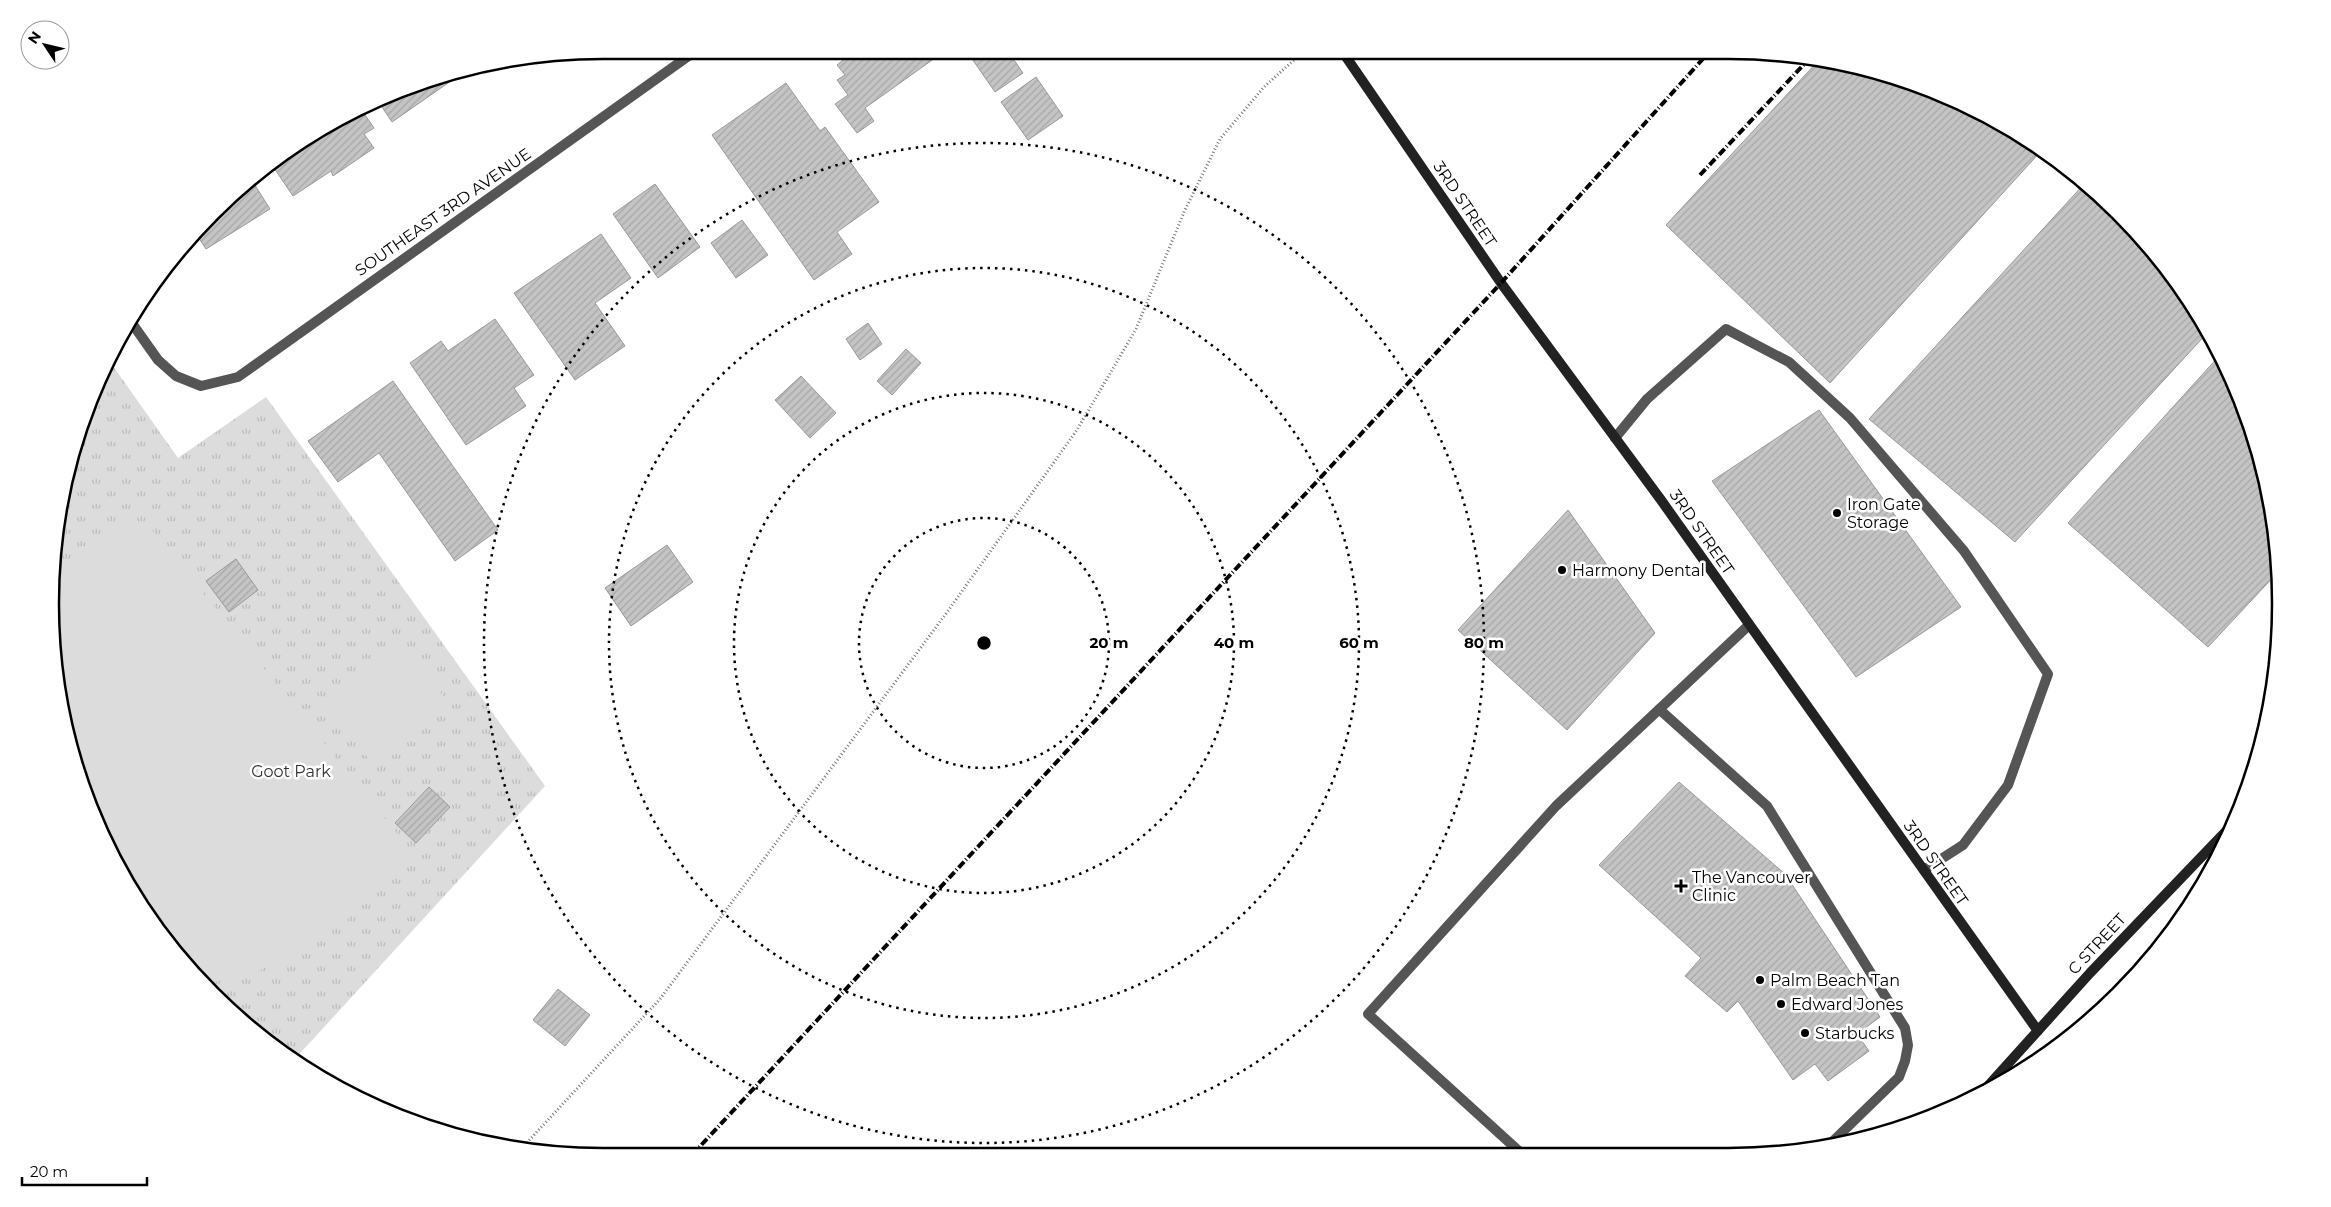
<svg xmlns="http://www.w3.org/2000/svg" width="2331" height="1207" viewBox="0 0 2331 1207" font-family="Montserrat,sans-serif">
	<defs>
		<pattern id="park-tufts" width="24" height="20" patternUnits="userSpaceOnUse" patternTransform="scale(1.25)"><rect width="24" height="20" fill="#dcdcdc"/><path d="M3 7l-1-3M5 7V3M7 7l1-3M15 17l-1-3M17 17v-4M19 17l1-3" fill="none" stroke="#bbb"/></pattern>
		<pattern id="building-hatch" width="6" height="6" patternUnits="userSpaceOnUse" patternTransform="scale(1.25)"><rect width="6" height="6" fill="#c4c4c4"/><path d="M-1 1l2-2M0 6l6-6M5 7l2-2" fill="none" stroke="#a7a7a7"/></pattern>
	</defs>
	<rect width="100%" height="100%" fill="#fff"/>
	<!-- park -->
	<path fill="url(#park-tufts)" d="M108,359L178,458L266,397L545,786L293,1061L212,995L143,911L55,675L51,568L61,495L92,392Z"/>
	<!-- pitch -->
	<path fill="#dcdcdc" d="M111,527L152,530L411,851L342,925L253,974L203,984L143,911L107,848L69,747L55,675L52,582Z
		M399,639L448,702L371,762L323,699Z"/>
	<!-- building -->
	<path fill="url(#building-hatch)" stroke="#999" d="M852,50H930L935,58L865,108L874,121L857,133L835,104L848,95L837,80L845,75L837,65L848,56L847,54Z
		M979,50H1007L1023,73L995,92L970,56Z
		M1819,60L1870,69L1972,107L2042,150L1830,383L1666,225Z
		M471,67L392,122L378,101L425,79Z
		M1036,77L1063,116L1028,140L1001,102Z
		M786,83L820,131L825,127L879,202L837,232L852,254L814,280L712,135Z
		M361,109L374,128L364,134L374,148L333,176L331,171L293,196L270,162L327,124Z
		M251,179L270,209L206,249L195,232Z
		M2085,183L2143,238L2209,331L2015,542L1869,419Z
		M655,184L700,247L658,278L613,214Z
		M742,220L768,255L736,278L711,243Z
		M601,234L631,278L595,303L625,346L575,380L514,293Z
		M495,319L534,375L514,388L526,406L466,445L410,363L441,341L448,351Z
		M868,323L882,344L860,360L846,339Z
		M906,349L921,363L892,395L877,381Z
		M2220,355L2252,425L2276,531L2278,572L2208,647L2068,523Z
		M801,376L836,413L810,438L775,400Z
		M393,381L498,530L455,561L379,453L338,482L308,441Z
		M1819,410L1961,607L1856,677L1712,481Z
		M1568,510L1655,633L1567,730L1458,630Z
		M667,545L693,582L631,626L605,588Z
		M236,559L258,590L229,612L206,581Z
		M1679,782L1785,874L1880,1017L1857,1034L1869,1051L1828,1081L1815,1064L1793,1080L1738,1001L1727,1012L1685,976L1701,958L1599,865Z
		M429,787L450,807L416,843L395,823Z
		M558,989L590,1015L565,1046L533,1020Z"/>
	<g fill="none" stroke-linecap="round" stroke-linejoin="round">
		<!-- path -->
		<path stroke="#777" stroke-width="3" stroke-dasharray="1 2.5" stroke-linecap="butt" d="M522,1148L660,999L945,615L1077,430L1136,329L1184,212L1220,139L1264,87L1304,51"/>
		<!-- lane -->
		<path stroke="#555" stroke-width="10" d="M1615,438L1647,399L1726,329L1789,362L1850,418L1964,551L2048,674L2008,785L1963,845L1924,870
			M1659,709L1767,806L1905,1028L1908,1045L1905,1061L1899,1077L1830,1144
			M1521,1153L1368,1014L1556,806L1749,625"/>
		<!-- street -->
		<path stroke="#555" stroke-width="10" d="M129,319L158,360L176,376L201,386L238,377L697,50"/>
		<!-- secondary -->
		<path stroke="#222" stroke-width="10" d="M1342,51L1501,283L1661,500L2038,1031
			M1987,1087L2090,973L2233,824"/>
		<!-- rail -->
		<path stroke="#000" stroke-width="4" stroke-dasharray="8 2.5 1 2.5" stroke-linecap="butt" d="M1700,175L1809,59
			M692,1155L1501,283L1710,51"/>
	</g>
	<!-- distance rings -->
	<g fill="none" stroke="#000" stroke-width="2.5" stroke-dasharray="2.5 5">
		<circle cx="984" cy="643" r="125"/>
		<circle cx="984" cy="643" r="250"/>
		<circle cx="984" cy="643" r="375"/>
		<circle cx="984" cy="643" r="500"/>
	</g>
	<!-- markers -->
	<g fill="#000" stroke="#fff" stroke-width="2">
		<circle cx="1837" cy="513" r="5"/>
		<circle cx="1562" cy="570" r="5"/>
		<path d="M1678.5 878.5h5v5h5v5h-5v5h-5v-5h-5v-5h5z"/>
		<circle cx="1760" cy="980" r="5"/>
		<circle cx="1781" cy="1004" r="5"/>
		<circle cx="1805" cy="1033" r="5"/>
	</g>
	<g text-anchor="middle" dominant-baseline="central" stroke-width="5" stroke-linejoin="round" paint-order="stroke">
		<!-- street labels -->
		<g font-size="16" fill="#000" stroke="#fff">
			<text transform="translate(1465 204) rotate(56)">3RD STREET</text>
			<text transform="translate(443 212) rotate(-35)">SOUTHEAST 3RD AVENUE</text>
			<text transform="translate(1702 532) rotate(55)">3RD STREET</text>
			<text transform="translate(1936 863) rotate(55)">3RD STREET</text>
			<text transform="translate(2097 944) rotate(-47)">C STREET</text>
		</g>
		<!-- poi labels -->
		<g font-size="16" fill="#000" stroke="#fff" text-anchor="start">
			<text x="1847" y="504">Iron Gate<tspan x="1847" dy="18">Storage</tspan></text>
			<text x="1572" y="570">Harmony Dental</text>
			<text x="1692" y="877">The Vancouver<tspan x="1692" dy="18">Clinic</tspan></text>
			<text x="1770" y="980">Palm Beach Tan</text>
			<text x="1791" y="1004">Edward Jones</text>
			<text x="1815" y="1033">Starbucks</text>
		</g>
		<!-- park labels -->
		<g font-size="16" fill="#333" stroke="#fff">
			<text x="291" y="771">Goot Park</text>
		</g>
	</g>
	<!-- crop -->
	<path d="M0 0H2331V1207H0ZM603 59H1728A544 544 0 0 1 2272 603V604A544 544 0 0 1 1728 1148H603A544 544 0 0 1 59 604V603A544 544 0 0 1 603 59Z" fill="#fff" fill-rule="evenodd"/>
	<path fill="none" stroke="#000" stroke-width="2.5" d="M603 59H1728A544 544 0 0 1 2272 603V604A544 544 0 0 1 1728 1148H603A544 544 0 0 1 59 604V603A544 544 0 0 1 603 59Z"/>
	<circle cx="984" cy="643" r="8" fill="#000" stroke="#fff" stroke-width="2.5"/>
	<g font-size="15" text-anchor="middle" font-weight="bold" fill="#000" stroke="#fff" stroke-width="5" stroke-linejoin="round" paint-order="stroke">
		<text x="1109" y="648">20 m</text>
		<text x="1234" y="648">40 m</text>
		<text x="1359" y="648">60 m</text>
		<text x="1484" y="648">80 m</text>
	</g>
	<!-- north arrow -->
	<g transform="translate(45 45) rotate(305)"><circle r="24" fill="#ffffff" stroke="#999999"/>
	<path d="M0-4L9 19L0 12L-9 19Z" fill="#000000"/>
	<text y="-8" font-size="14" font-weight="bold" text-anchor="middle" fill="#000000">N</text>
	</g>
	<!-- scale -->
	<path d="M22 1177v8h125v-8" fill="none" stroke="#000000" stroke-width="2.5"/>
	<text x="30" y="1177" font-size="15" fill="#000000" stroke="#ffffff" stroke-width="4" paint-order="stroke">20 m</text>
</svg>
